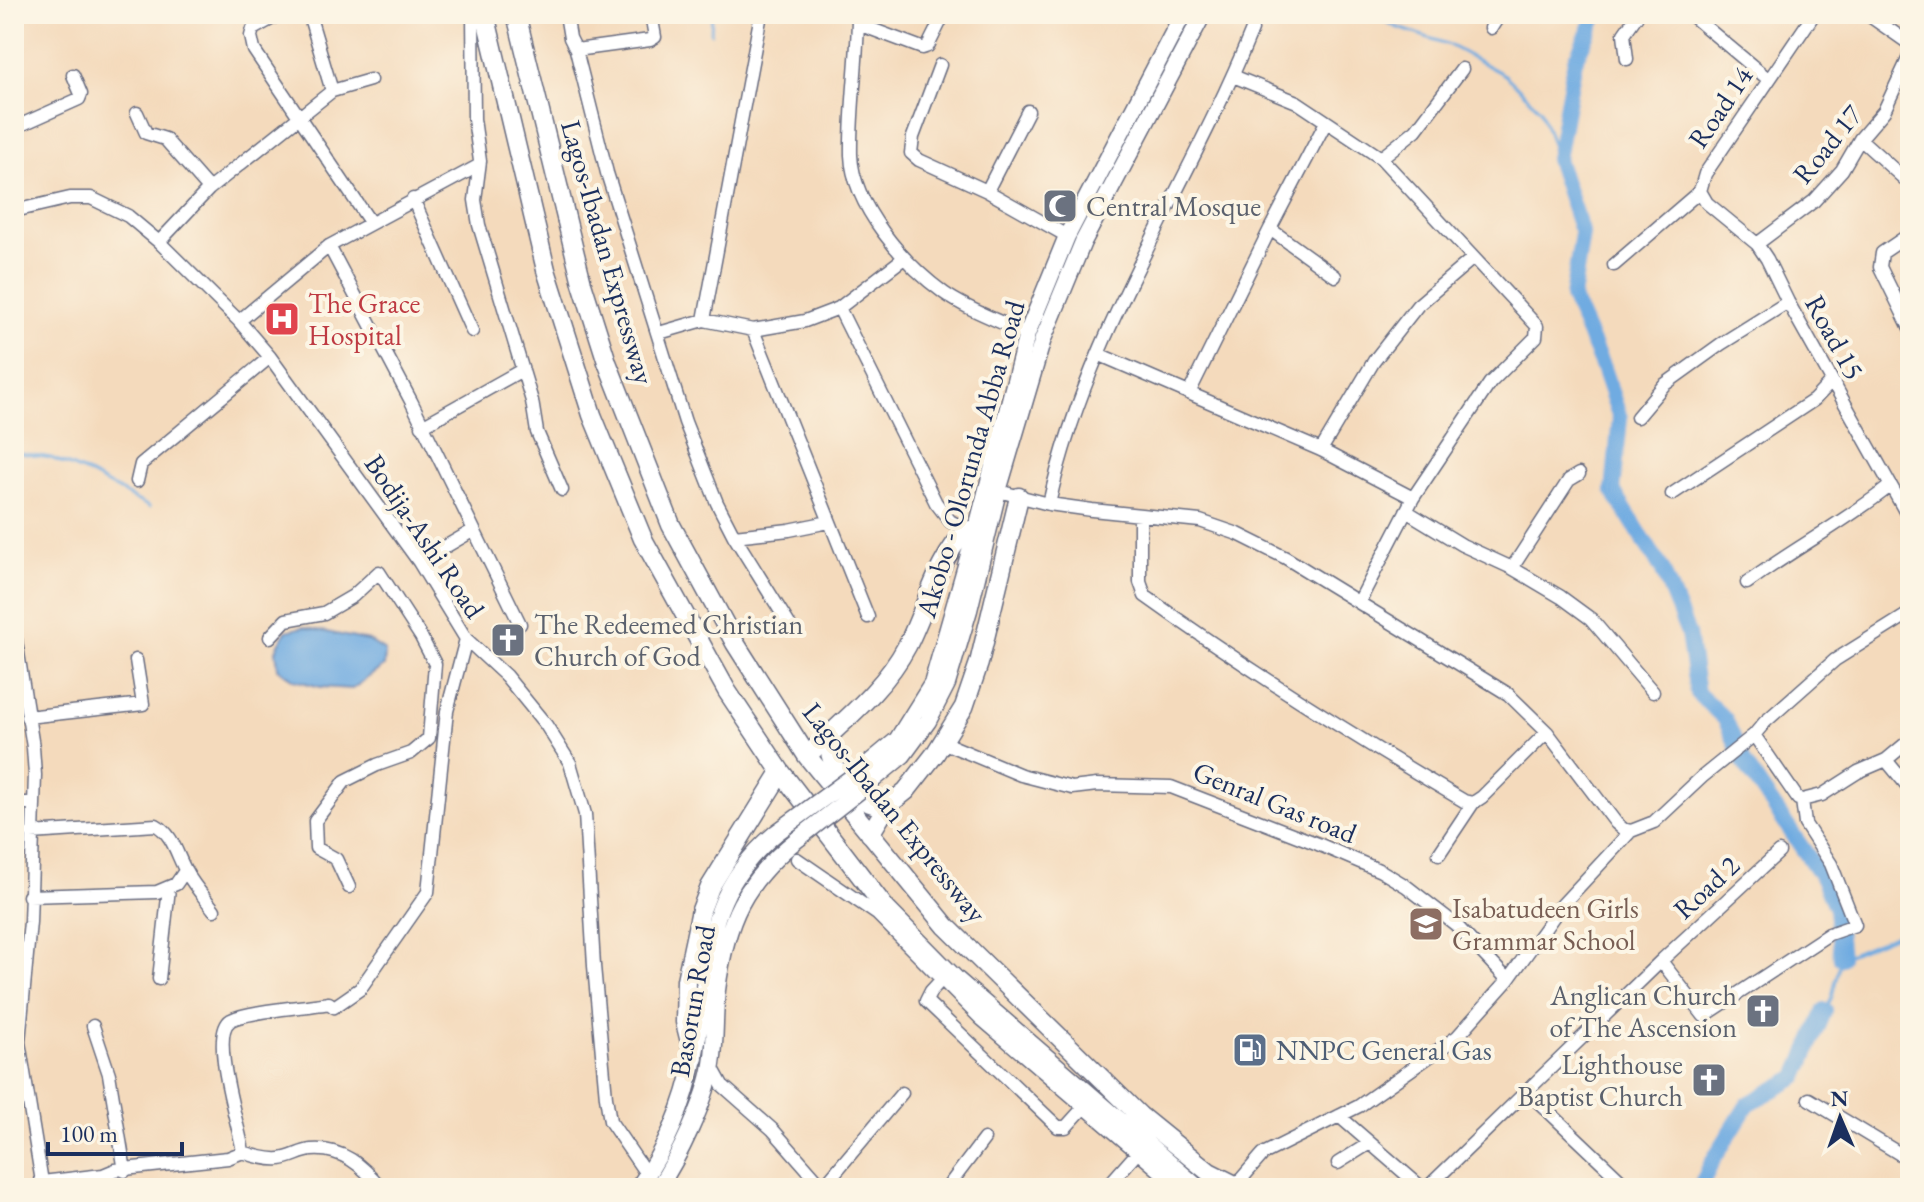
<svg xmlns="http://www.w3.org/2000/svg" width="1924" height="1202" viewBox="0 0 1924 1202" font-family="'EB Garamond',serif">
	<rect width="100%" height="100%" fill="#fcf5e5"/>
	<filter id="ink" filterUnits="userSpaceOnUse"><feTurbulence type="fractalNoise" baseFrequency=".0125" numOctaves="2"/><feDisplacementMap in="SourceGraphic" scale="16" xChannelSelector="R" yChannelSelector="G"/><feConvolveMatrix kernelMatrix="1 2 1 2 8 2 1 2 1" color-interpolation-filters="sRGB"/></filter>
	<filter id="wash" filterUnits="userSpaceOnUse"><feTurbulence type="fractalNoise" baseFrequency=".006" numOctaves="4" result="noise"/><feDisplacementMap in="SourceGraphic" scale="32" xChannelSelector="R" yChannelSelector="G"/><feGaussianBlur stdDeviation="1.8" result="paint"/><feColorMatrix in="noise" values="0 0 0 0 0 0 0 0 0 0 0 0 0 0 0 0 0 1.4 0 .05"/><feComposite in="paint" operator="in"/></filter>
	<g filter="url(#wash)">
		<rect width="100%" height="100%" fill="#f4dabc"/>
		<!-- water -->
		<path fill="#70abe1" stroke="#466da0" stroke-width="2" d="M303,627L369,641L385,651L384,666L352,689L321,687L294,680L278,668L276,650L286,631Z"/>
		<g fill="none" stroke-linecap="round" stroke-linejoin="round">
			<!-- stream -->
			<path stroke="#70abe1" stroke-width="3" d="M1371,14L1396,27L1447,44L1505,75L1540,109L1557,159
				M711,33L712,14
				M14,452L51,458L85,472L149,507
				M1825,1010L1832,997L1841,958L1910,929"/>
			<!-- river -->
			<path stroke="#70abe1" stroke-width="16" d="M1597,14L1575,60L1557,159L1582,234L1572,297L1603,368L1620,418L1613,491L1662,569L1688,634L1697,693L1725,719L1745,764L1824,880L1836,909L1841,958
				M1700,1188L1712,1162L1748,1104L1797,1077L1825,1010"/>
		</g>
	</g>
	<g filter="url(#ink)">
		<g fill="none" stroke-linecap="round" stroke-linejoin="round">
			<defs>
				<path id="minor" d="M280,14L253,29L251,36L254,50L370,222
					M473,14L474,119L480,161L475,200L479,225L532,401L537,432L562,490
					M566,14L570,38L576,50L607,173L685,422L717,503L734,536L790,626
					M858,14C858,61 850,108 851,155C853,206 904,264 944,293C968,310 1000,321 1027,334
					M1690,14L1768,79
					M1867,14L1910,44
					M858,24L922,48L928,46L944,14
					M1491,28L1500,14
					M576,50L650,40L655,37L651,14
					M1627,59L1624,34L1638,14
					M940,65L913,137L911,153L919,160L987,191L1067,236
					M1233,76L1297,102L1381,158L1537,326L1536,337L1490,383L1413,498L1359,602
					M332,91L370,80
					M137,113L146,133L165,139L209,189
					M14,128L79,99L81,94L73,75
					M1860,139L1910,184
					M1381,158L1416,130L1462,69
					M987,191L1028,111
					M1700,191L1707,203L1757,244L1767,259L1788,302L1910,520
					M1700,191L1705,174L1814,14
					M413,199L472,331
					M14,211L70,198H91L128,216L159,242L239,321L270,357L419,562L466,639L506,676L546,725L570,763L585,814L594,966L606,1097L610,1121L647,1175
					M1270,229L1335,276
					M1910,234L1882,253L1880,267L1910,328
					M159,242L209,189L332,91L309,14
					M1757,244L1814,201L1842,170L1860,139L1884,111L1910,55
					M329,246L411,401L520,624
					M1614,265L1700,191
					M839,308L936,503L950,521L967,530L970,527
					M704,320L761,14
					M239,321L329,246L478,166
					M753,330L868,617
					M659,333L704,320L753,330L805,321L839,308L904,258
					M1098,354L1321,450L1413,498
					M1189,393L1270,229L1326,122
					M1637,417L1664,385L1721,344L1788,302
					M422,426L522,370
					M1321,450L1374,361L1418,305L1473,258
					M137,481L141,464L270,357
					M998,491L1049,504L1092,510L1200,521L1238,534L1286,558L1508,694L1547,732L1616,823L1623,829L1631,831L1654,822L1702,777L1754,735L1765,722L1835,660L1910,613
					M1672,494L1814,400L1832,381
					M1049,504C1086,334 1187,190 1252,30
					M1406,511L1462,545L1512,568L1561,597L1591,619L1653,692
					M1140,516V582L1145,596C1248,670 1355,737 1464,801L1473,803
					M734,536L789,530L829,522
					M419,562L474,530
					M1512,568L1569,480L1579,474
					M1747,583C1793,549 1845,522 1890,486
					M14,628L33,747L35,775L30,922L19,1042L43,1188
					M270,637L286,620L324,613L353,596L379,572L421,637L435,664L429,738L411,753L377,765L345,781L315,821L316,848L336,859L349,887
					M27,717L143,704L136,660
					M942,742L1021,775L1072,788L1097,785L1171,787L1318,844L1381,871L1406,886L1455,924L1508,980
					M1886,760L1910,789
					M1802,800L1822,795L1858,772L1886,760L1910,740
					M14,803H34
					M31,833L156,825C174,835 177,857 187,873C194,886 205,898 214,910
					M1439,854L1473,803L1482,797L1547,732
					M797,859L877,914L981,1019L1179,1188
					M29,896L157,892L176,884L185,871
					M1661,961L1704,1016L1829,934L1855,925L1831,864L1805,824L1802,800L1798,799L1754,735
					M159,979L169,888
					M942,979L931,991L926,1001L1058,1127H1066L1085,1106
					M93,1026L109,1074L125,1171
					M712,1067L722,1085L773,1130L824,1188
					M1528,1092L1629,1188
					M1809,1099L1910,1160
					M1339,1116L1422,1188
					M243,1152C254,1156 268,1160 280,1159C291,1158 301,1151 311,1150C342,1147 363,1166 381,1188
					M1338,1163L1370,1143
					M42,1182L103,1175L115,1170L228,1158L243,1152C240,1128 208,1034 231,1020C247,1011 307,1007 329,1003L334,1007L360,989L428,892L447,711L466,639
					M1237,1184L1263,1154L1359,1106L1457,1037L1508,980L1561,906L1631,831
					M817,1188L823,1187L902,1093
					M947,1188L984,1139
					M1106,1188L1137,1153
					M1427,1188L1663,959L1779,852"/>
				<path id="major" d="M855,775L897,740L932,684L979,520L1027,334L1067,236L1183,14
					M863,788L903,755L928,721L947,684L969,610L998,491L1043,339L1083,242L1203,14
					M638,1188C665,1150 685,1104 694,1058C713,968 695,901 776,833
					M658,1188C678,1159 707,1099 712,1064C716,1040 714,1014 717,990C726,920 744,881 799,838"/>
				<path id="highway" d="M485,14L546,270L592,415L643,539L727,691L781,772L886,909L957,981L1197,1188
					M516,14L582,283L607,362L671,525L735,643L807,756L946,926L1140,1116L1209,1172L1241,1188
					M827,737C829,767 853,807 887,806
					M807,756C842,722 884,690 907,646C927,607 936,561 967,530
					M870,834L887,806L906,791L935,754L964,707L979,663L1019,497
					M694,1058L685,1022L686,980L701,910L710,887L781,772"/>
			</defs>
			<!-- minor casing -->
			<use href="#minor" stroke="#676b7f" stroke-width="15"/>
			<!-- major casing -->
			<use href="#major" stroke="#676b7f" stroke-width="19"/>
			<!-- highway casing -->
			<use href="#highway" stroke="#676b7f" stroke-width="21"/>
			<!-- minor -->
			<use href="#minor" stroke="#fff" stroke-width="12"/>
			<!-- major -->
			<use href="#major" stroke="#fff" stroke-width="16"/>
			<!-- highway -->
			<use href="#highway" stroke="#fff" stroke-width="18"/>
			<defs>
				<path id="major-bridge" d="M776,833L855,775
					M799,838L863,788"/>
			</defs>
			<!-- major-bridge casing -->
			<use href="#major-bridge" stroke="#676b7f" stroke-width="19" stroke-linecap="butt"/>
			<!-- major-bridge -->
			<use href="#major-bridge" stroke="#fff" stroke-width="16"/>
		</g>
	</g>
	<!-- icons -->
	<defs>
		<symbol id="mosque-square" viewBox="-11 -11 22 22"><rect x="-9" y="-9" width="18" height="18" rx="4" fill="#6b7280" stroke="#fcf5e5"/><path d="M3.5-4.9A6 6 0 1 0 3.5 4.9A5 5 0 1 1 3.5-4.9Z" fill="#fff"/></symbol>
		<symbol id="hospital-square" viewBox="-11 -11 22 22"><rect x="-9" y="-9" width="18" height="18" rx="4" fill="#e0444e" stroke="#fcf5e5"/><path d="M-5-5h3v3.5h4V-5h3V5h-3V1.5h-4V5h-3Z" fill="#fff"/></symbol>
		<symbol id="church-square" viewBox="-11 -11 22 22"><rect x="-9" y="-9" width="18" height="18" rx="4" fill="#6b7280" stroke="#fcf5e5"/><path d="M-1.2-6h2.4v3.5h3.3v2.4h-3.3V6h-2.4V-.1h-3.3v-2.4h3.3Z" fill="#fff"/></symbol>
		<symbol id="university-square" viewBox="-11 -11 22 22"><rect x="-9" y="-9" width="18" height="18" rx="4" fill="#8d6e63" stroke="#fcf5e5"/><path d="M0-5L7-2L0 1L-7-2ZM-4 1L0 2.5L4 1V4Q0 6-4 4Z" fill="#fff"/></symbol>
		<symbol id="fuel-square" viewBox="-11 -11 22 22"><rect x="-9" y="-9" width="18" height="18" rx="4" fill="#5c6f8a" stroke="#fcf5e5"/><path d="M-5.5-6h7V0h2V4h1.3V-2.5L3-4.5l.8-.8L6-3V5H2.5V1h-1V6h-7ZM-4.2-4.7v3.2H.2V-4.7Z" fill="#fff"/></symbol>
	</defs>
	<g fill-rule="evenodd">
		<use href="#mosque-square" x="1040" y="186" width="40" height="40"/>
		<use href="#hospital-square" x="262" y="299" width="40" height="40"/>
		<use href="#church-square" x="488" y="620" width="40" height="40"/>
		<use href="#university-square" x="1406" y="904" width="40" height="40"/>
		<use href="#church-square" x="1743" y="991" width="40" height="40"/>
		<use href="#fuel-square" x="1230" y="1030" width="40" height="40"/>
		<use href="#church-square" x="1689" y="1060" width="40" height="40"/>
	</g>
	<g text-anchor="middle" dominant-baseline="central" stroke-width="8" stroke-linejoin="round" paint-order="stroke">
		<!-- street labels -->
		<g font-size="28" fill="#1b2f5e" stroke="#fcf5e5">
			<text transform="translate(1720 107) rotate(-56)">Road 14</text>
			<text transform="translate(1827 144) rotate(-51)">Road 17</text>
			<text transform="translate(608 252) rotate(74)">Lagos-Ibadan Expressway</text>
			<text transform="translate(1835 337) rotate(61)">Road 15</text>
			<text transform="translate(970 459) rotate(-74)">Akobo - Olorunda Abba Road</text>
			<text transform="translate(425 536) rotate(56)">Bodija-Ashi Road</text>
			<text transform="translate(1275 802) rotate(22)">Genral Gas road</text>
			<text transform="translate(895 812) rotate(51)">Lagos-Ibadan Expressway</text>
			<text transform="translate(1706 887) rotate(-43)">Road 2</text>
			<text transform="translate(692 1001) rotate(-80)">Basorun Road</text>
		</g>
		<!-- worship labels -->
		<g font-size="28" fill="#5b616d" stroke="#fcf5e5" text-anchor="start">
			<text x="1086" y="206">Central Mosque</text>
			<text x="534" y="624">The Redeemed Christian<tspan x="534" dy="32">Church of God</tspan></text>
			<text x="1737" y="995" text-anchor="end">Anglican Church<tspan x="1737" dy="32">of The Ascension</tspan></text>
			<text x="1683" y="1064" text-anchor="end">Lighthouse<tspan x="1683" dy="32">Baptist Church</tspan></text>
		</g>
		<!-- health labels -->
		<g font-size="28" fill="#be3a42" stroke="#fcf5e5" text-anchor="start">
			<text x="308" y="303">The Grace<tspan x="308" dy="32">Hospital</tspan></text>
		</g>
		<!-- education labels -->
		<g font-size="28" fill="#785e54" stroke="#fcf5e5" text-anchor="start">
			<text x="1452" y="908">Isabatudeen Girls<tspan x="1452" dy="32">Grammar School</tspan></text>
		</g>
		<!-- service labels -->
		<g font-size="28" fill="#4e5e75" stroke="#fcf5e5" text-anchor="start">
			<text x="1276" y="1050">NNPC General Gas</text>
		</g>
	</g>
	<!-- margin -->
	<rect width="1924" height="1202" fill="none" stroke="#fcf5e5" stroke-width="48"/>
	<!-- north arrow -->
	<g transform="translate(1840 1118) rotate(358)" stroke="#fcf5e5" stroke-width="6" paint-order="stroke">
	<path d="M0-6L14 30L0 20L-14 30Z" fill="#1b2f5e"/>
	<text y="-12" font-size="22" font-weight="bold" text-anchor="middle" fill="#1b2f5e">N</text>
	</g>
	<!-- scale -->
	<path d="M48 1142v12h134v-12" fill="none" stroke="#1b2f5e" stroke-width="4"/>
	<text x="60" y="1142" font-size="24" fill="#1b2f5e" stroke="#fcf5e5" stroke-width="6" paint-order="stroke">100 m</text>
</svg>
